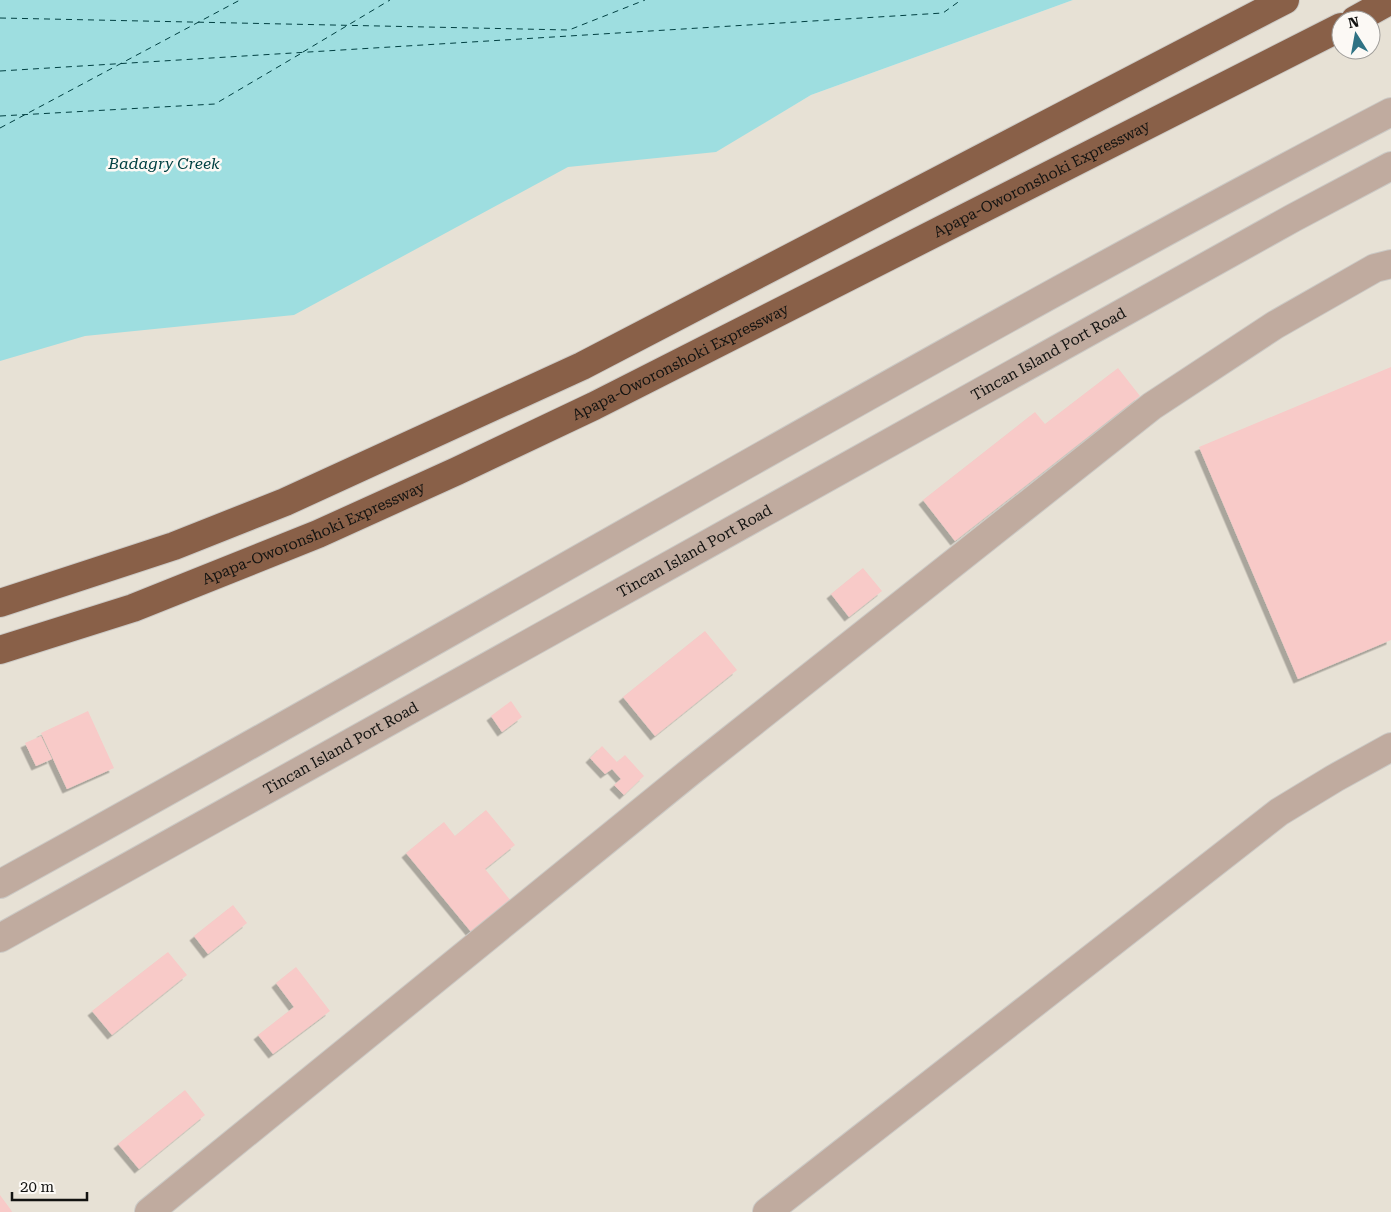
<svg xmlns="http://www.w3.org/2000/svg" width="1391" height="1212" viewBox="0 0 1391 1212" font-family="'Roboto Serif',serif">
	<defs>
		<filter id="shadow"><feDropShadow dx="-4.5" dy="4.5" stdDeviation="0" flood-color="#0004"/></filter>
	</defs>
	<rect width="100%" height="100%" fill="#eeece7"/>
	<!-- built -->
	<path fill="#e7e1d5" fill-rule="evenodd" d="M1073,0H1391V1212H0V296L639,117L733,141L811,95ZM1341,20H1371V50H1341Z"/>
	<!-- water -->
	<path fill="#9edee0" d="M0,0H1073L811,95L716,152L568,167L294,315L85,336L0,361Z"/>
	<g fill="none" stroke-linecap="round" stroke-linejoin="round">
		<!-- ferry -->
		<path stroke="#014042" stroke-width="1" stroke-dasharray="6 5" stroke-linecap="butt" d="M0,18L569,30L645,0
			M303,52L390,0
			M0,71L943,13L961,0
			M0,116L215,104L300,54
			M0,128L240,0"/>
	</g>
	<!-- building -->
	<path fill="#f8cac8" filter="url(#shadow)" d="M1391,367V640L1298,679L1199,447Z
		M1118,368L1140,396L955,541L923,500L1035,412L1045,424Z
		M863,568L882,591L849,617L831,594Z
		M705,631L737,670L655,736L623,697Z
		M511,701L522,717L502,732L491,716Z
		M88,711L114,768L67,789L41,733Z
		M41,736L52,759L36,766L25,743Z
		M602,746L617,762L625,755L644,776L624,795L614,785L621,779L612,769L605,774L590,758Z
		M486,810L515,845L485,869L511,901L472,933L406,853L444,822L455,836Z
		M233,905L247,923L208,954L194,936Z
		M168,952L187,975L112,1035L92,1011Z
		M296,967L330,1011L273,1054L258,1035L294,1007L276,983Z
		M185,1090L205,1115L139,1169L118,1144Z
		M0,1195L11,1210L12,1212H0Z"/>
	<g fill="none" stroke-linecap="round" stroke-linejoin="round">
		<defs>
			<g id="minor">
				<path d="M0,884C465,629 921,357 1391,112"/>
				<path id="s1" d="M0,938L1293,218L1391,166"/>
				<path d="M149,1212L690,772L1152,406L1275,325L1375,268L1391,264"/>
				<path d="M767,1212L1279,812L1335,778L1391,747"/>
			</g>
			<g id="highway">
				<path d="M1355,20L1391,0"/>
				<path d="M0,603L174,546L285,502L582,366L1285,0"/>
				<path id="s2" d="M0,650L133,608L318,534L457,471L594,406L1341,27"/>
			</g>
		</defs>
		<!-- minor casing -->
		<use href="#minor" stroke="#cbc9c5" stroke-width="30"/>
		<!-- highway casing -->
		<use href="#highway" stroke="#cbc9c5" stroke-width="30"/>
		<!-- minor -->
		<use href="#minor" stroke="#c0ab9f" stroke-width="28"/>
		<!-- highway -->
		<use href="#highway" stroke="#896048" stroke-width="28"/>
	</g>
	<g text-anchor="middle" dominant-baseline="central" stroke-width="5" stroke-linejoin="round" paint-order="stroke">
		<!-- street labels -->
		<g font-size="15" fill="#131311" stroke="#fcf9f5">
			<text stroke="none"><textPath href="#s2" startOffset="1145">Apapa-Oworonshoki Expressway</textPath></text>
			<text stroke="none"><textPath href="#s1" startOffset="1200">Tincan Island Port Road</textPath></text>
			<text stroke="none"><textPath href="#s2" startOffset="740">Apapa-Oworonshoki Expressway</textPath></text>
			<text stroke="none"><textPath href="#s2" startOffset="335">Apapa-Oworonshoki Expressway</textPath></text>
			<text stroke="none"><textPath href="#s1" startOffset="795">Tincan Island Port Road</textPath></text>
			<text stroke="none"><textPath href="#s1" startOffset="390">Tincan Island Port Road</textPath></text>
		</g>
		<!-- water labels -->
		<g font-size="16" font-style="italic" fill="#014042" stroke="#fcf9f5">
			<text x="164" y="163">Badagry Creek</text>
		</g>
	</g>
	<!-- north arrow -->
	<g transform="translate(1356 35) rotate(349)"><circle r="24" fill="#fcf9f5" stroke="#9f9d9a"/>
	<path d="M0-4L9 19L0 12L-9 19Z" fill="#2f7283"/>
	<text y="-8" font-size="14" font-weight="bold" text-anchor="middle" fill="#131311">N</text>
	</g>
	<!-- scale -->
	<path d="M12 1192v8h75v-8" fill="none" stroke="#131311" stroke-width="2.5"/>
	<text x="20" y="1192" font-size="15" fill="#131311" stroke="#fcf9f5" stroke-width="4" paint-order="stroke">20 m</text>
</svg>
